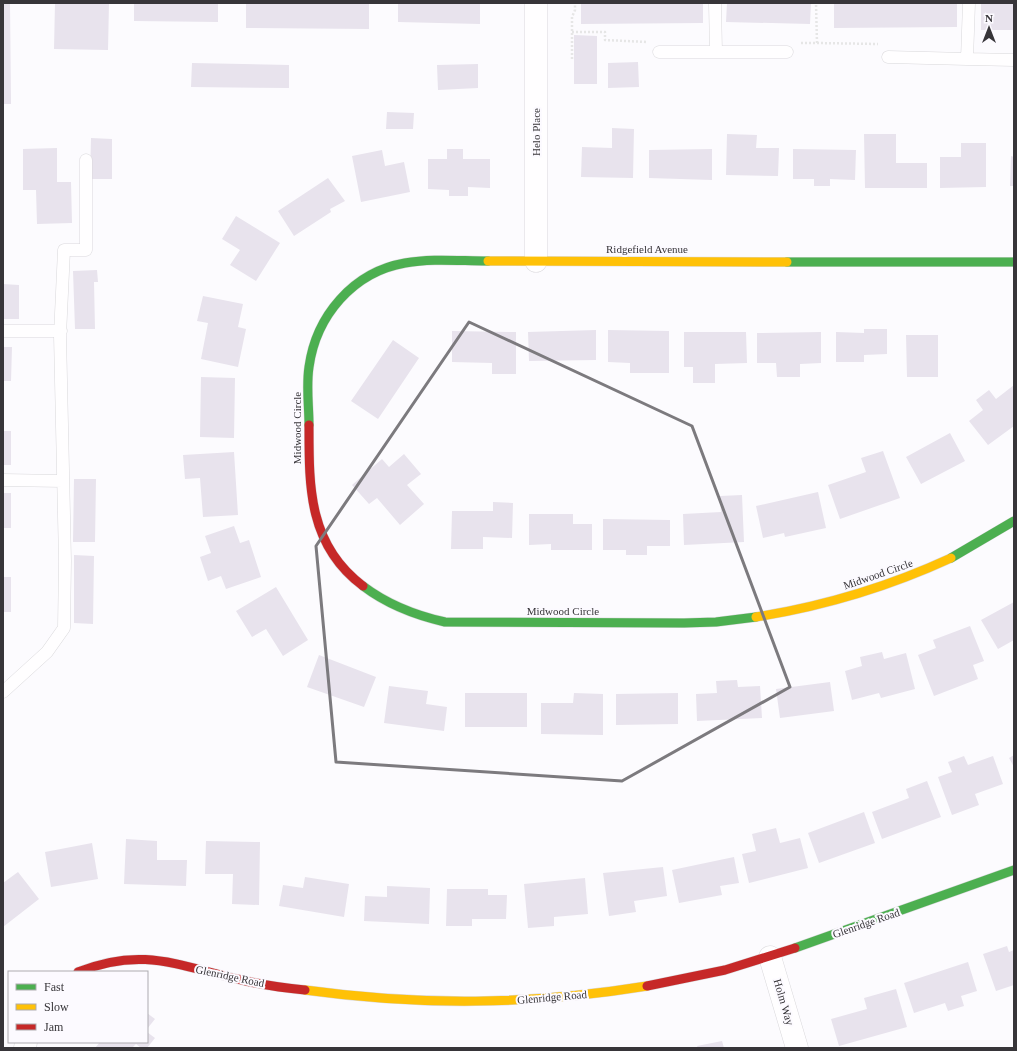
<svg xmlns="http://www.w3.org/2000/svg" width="1017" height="1051" viewBox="0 0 1017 1051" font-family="'Times New Roman',serif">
	<rect width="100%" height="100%" fill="#fcfbfe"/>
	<!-- building -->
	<path fill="#e8e3ed" d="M3,3H10L11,104H3Z
		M55,3H109L108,50L54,49Z
		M134,3H218V22L134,21Z
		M246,3H369V29L246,28Z
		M398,3H480V24L398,22Z
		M581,3H703V23L581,24Z
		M727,3H811L810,24L726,22Z
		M834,3H957V27L834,28Z
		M981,3H1014V30H981Z
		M574,35L597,36V84H574Z
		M638,62L639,87L608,88V63Z
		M192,63L289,65V88L191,87Z
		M478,64V88L438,90L437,65Z
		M387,112L414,113L413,129H386Z
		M612,128L634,129L633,178L581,177L582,147L612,148Z
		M727,134L757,135L756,148H779L778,176L726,175Z
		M864,134H896V163H927V188H865Z
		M91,138L112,139V179H90Z
		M961,143H986V187L940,188V157H961Z
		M57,148V182H71L72,223L37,224L36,190H23V149Z
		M447,149H463V159H490V188L468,187V196H449V190L428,189V159H447Z
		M712,149V180L649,178V150Z
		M793,149L856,150L855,180L830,179V186H814V179H793Z
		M382,150L385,166L404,162L410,192L361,202L352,156Z
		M1011,156L1014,157V186H1010Z
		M328,178L345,201L330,209L331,212L294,236L278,211Z
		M236,216L280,243L256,281L230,265L240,250L222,239Z
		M97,270L98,282H94L95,329H75L73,271Z
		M3,284L19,285V319H3Z
		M203,296L243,304L238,327L246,329L238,367L201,359L208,323L197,321Z
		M864,329H887V354L864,355V362H836V332L864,333Z
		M596,330V360L529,361L528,332Z
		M608,330L669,331V373H630V363L608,362Z
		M452,331L516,332V374H492V363L452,362Z
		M684,332H746L747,363L715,364V383H693V367H684Z
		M821,332V363L800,364V377H777L776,363H757V333Z
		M906,335H938V377H907Z
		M393,340L419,358L378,419L351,401Z
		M3,347H12L11,381H3Z
		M201,377L235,378L234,438L200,437Z
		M1014,385V426L988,445L969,421L983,410L976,400L989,390L996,399Z
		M3,431H11V465H3Z
		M950,433L965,461L921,484L906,457Z
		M883,451L900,498L840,519L828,485L866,472L861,458Z
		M234,452L238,515L203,517L200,478L185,479L183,455Z
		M404,454L421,474L407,485L424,504L400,525L377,498L369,504L352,485L382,459L389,467Z
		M74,479H96L95,542H73Z
		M818,492L826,528L785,537L784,533L763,538L756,506Z
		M3,493H11V528H3Z
		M742,495L744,542L684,545L683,514L721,512L720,496Z
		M493,502L513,503L512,538L483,537V549H451L452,511H493Z
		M529,514H573V524H592V550H551V544L529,545Z
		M603,519L670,520V546H647V555H626V550H603Z
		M234,526L240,543L249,540L261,577L226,589L221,576L208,581L200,557L211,553L205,536Z
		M74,555L94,556L93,624L74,623Z
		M3,577H11V612H3Z
		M276,587L308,640L283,656L266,629L252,637L236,611Z
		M1014,602V640L998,649L981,620Z
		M970,626L984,661L973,665L978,679L934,696L918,655L936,648L933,640Z
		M882,652L884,659L906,653L915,689L881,698L879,693L852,700L845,671L862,666L860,657Z
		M319,655L376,677L364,707L307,687Z
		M737,680L738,687L760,686L762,718L697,721L696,694L717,693L716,681Z
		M830,682L834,711L780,718L776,689Z
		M389,686L428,691L426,704L447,707L444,731L384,723Z
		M465,693H527V727H465Z
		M574,693L603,694V735L541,734V703H573Z
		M678,693V724L616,725V694Z
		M1014,755V767L1009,758Z
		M964,756L968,765L993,756L1003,784L975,794L979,805L952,815L938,777L952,772L948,762Z
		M927,781L941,817L882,839L872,812L909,798L906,789Z
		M864,812L875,843L819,863L808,833Z
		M776,828L780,843L800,838L808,868L749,883L742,854L756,851L752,834Z
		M126,839L157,841V860H187L186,886L124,884Z
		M206,841L260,842L259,905L232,904L233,874H205Z
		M92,843L98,879L51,887L45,852Z
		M734,857L739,883L720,886L722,895L679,903L672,870Z
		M663,867L667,896L634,901L636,912L609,916L603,873Z
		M18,872L39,899L3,927V883Z
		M305,877L349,884L344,917L279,906L283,885L303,888Z
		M585,878L588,914L554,917V926L528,928L524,884Z
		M387,886L430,888L429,924L364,921L365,896L387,897Z
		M447,889H488V895H507L506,919H472V926H446Z
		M1007,946L1009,952L1014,950V985L996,991L983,954Z
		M968,962L977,991L961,996L964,1006L948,1011L945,1003L914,1013L904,983Z
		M896,989L907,1027L839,1046L831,1019L867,1009L864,998Z
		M147,1013L155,1019L147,1029Z
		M147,1032L155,1038L147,1048H141L136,1044L132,1048H95L100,1042H147Z
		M722,1041L724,1048H698L697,1046Z"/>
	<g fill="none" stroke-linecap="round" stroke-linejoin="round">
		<defs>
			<path id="lane" d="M715,3L716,52H787
				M659,52H716
				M888,57L967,59L969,3
				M967,59L1014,60
				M3,331H61
				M3,480L63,481
				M3,692L47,652L64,628L65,561L60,335L64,250H86V160"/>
			<path id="street" d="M536,3V261
				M770,957L797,1048
				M25,1048L26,1042"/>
			<path id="fast" d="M787,262H1014
				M309,425C309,406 306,387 309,367C316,316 353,272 405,263C432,258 460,261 488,261
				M951,558L1014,521
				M363,586C388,605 414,615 445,622L684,623L716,622L756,617
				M795,948L1014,870"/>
			<path id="slow" d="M488,261L787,262
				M756,617C825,606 888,587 951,558
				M305,990C422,1006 530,1005 647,986"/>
			<path id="jam" d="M309,425C309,486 308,545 363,586
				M78,972C143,946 178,966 242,980C263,985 284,988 305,990
				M647,986L725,970L795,948"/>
		</defs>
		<!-- lane casing -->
		<use href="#lane" stroke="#d9d8db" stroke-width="13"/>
		<!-- street casing -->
		<use href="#street" stroke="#d9d8db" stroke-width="23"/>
		<!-- fast casing -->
		<use href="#fast" stroke="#d9d8db" stroke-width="10"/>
		<!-- slow casing -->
		<use href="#slow" stroke="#d9d8db" stroke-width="10"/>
		<!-- jam casing -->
		<use href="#jam" stroke="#d9d8db" stroke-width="10"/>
		<!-- path -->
		<path stroke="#e6e6e6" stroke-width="2.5" stroke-dasharray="2 2" stroke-linecap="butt" d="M572,32H605V40L647,42
			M801,43H817L816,3
			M817,43L878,44
			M572,59V17L575,10V3"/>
		<!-- lane -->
		<use href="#lane" stroke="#fffeff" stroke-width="12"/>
		<!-- street -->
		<use href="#street" stroke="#fffeff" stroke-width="22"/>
		<!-- fast -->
		<use href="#fast" stroke="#4caf50" stroke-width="9"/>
		<!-- slow -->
		<use href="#slow" stroke="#ffc107" stroke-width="9"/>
		<!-- jam -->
		<use href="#jam" stroke="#c62828" stroke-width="9"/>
	</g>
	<!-- marked area -->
	<path fill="none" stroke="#7c7a7e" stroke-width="3" stroke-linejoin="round" d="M469,322L692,426L790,687L622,781L336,762L316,546Z"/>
	<g text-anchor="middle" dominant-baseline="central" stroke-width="4" stroke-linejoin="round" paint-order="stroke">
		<!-- street labels -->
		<g font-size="11" fill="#373539" stroke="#fcfaff">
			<text transform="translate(536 132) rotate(-90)">Helo Place</text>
			<text x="647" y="249">Ridgefield Avenue</text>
			<text transform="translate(297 428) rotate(-90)">Midwood Circle</text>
			<text transform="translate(878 574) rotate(-19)">Midwood Circle</text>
			<text x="563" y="611">Midwood Circle</text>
			<text transform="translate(866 923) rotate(-19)">Glenridge Road</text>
			<text transform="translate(230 976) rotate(12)">Glenridge Road</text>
			<text transform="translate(552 997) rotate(-5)">Glenridge Road</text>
			<text transform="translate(784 1002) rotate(74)">Holm Way</text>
		</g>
	</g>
	<!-- border -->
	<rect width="1017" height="1051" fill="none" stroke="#373539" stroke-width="8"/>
	<!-- legend -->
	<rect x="8" y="971" width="140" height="72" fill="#fcfaff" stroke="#adabb0"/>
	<rect x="16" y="984" width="20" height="6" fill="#4caf50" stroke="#adabb0"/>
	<text x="44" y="991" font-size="12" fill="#373539">Fast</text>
	<rect x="16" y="1004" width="20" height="6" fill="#ffc107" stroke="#adabb0"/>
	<text x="44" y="1011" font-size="12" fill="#373539">Slow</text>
	<rect x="16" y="1024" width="20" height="6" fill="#c62828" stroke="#adabb0"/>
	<text x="44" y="1031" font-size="12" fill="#373539">Jam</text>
	<!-- north arrow -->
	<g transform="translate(989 28)" stroke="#fcfaff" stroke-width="3" paint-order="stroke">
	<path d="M0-3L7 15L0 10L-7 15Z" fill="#373539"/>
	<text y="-6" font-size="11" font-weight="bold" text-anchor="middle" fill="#373539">N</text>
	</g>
</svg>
